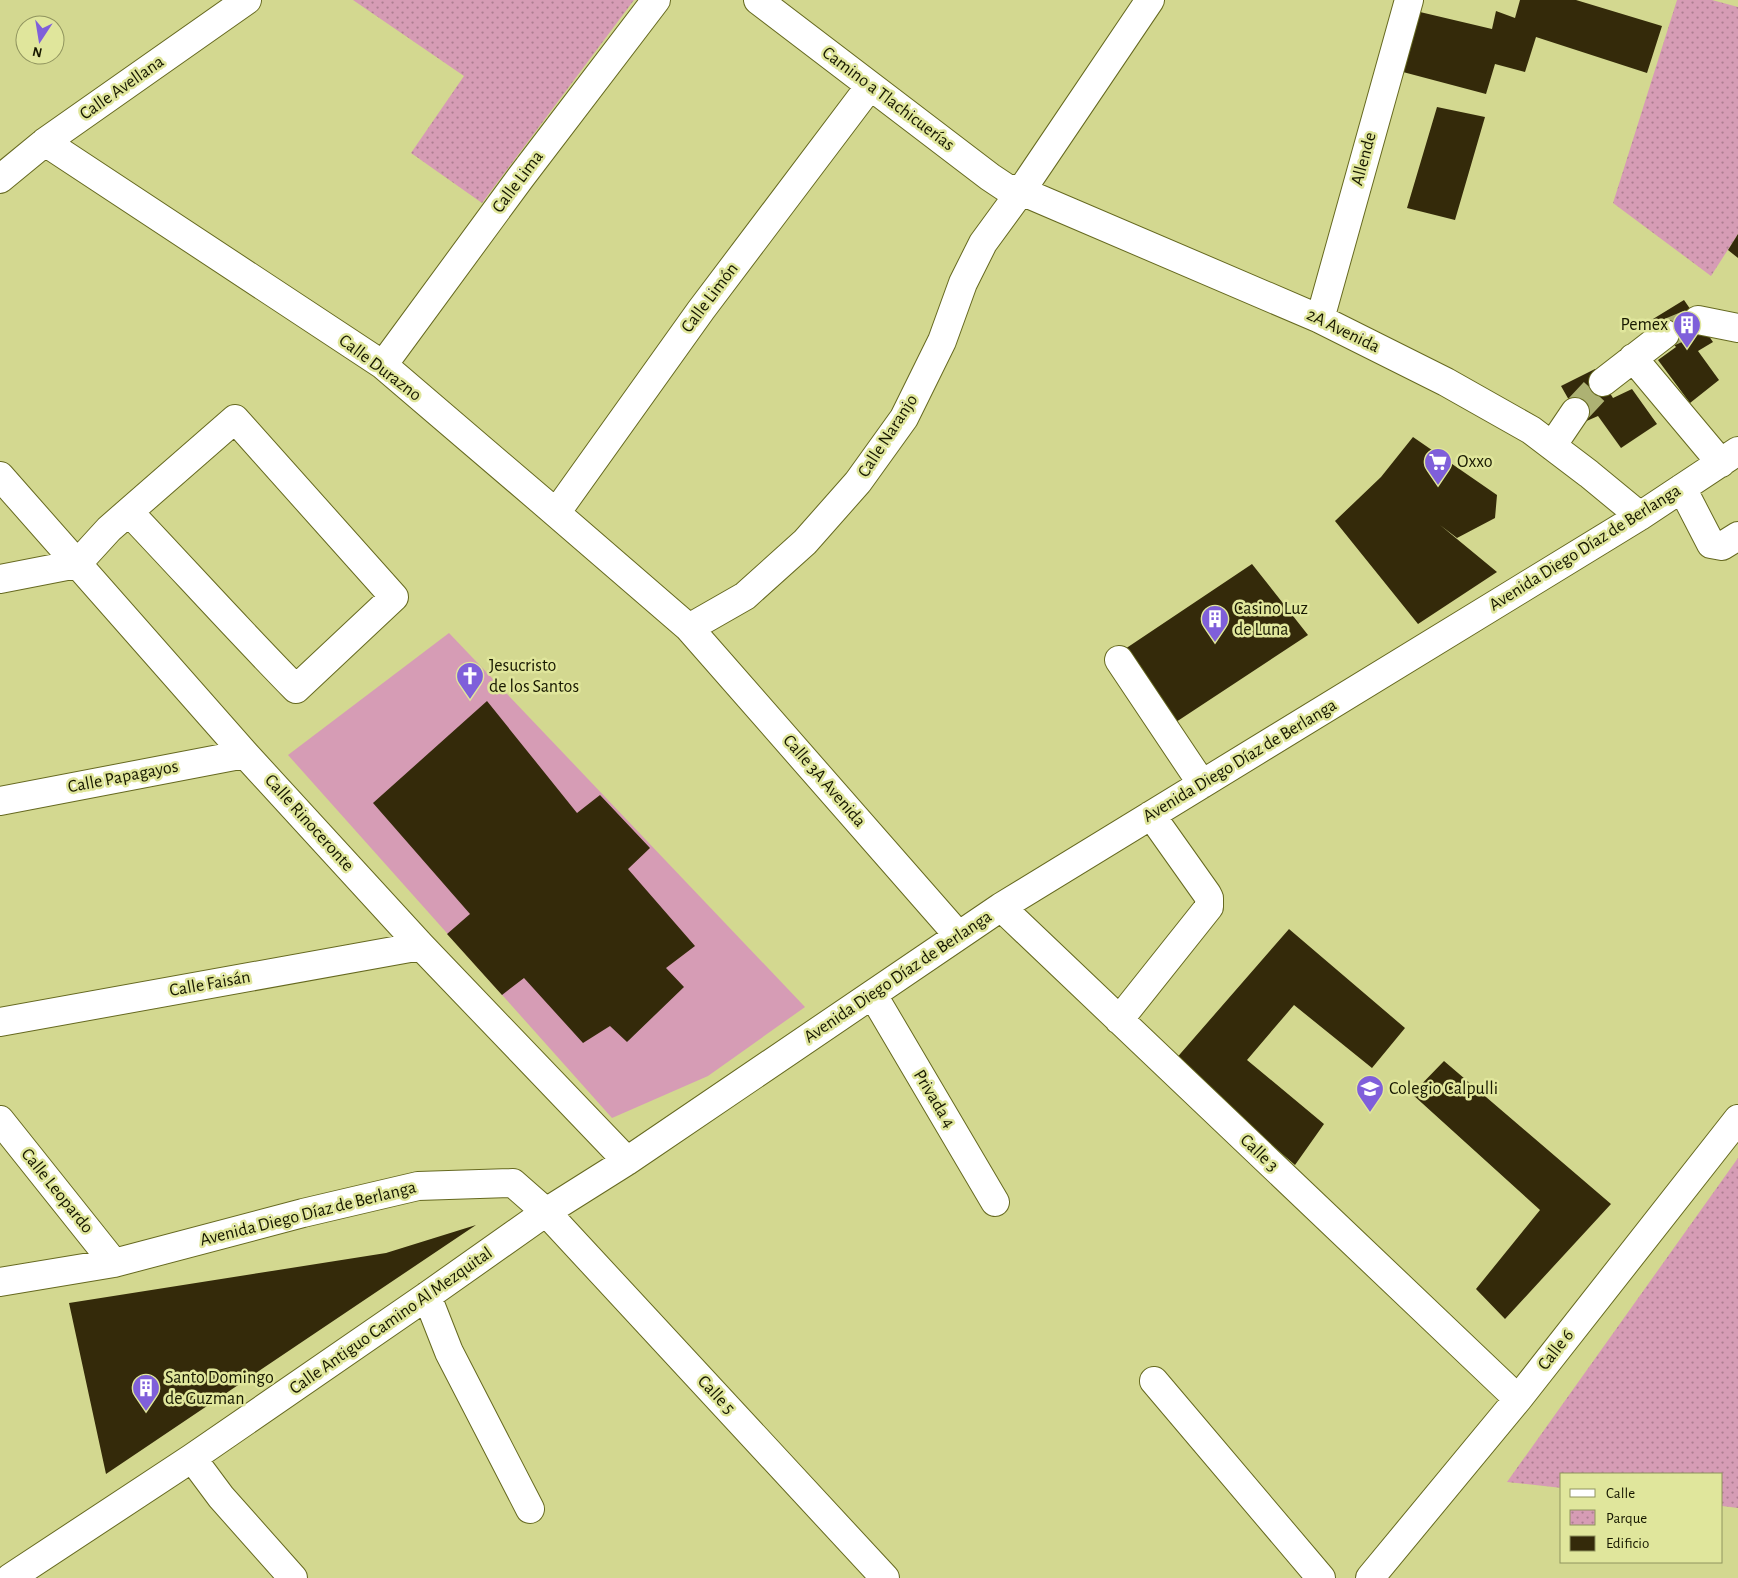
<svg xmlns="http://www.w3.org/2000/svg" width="1738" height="1578" viewBox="0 0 1738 1578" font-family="'Alegreya Sans',sans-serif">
	<defs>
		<pattern id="park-dots" width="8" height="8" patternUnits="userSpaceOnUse" patternTransform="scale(1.25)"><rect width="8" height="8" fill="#d69cb5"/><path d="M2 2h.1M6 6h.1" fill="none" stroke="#ad7e91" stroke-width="1.8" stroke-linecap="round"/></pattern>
	</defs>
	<rect width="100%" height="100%" fill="#d3d890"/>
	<!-- grass -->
	<path fill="#d69cb5" d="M449,633L805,1007L708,1076L612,1118L288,755Z"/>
	<!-- park -->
	<path fill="url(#park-dots)" d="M353,0H634L482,203L411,153L464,76Z
		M1677,0H1712L1738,7V234L1711,276L1613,203Z
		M1738,1158V1508L1722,1506V1474H1562V1488L1507,1482Z"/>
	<!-- building -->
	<path fill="#342a0a" d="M1520,0H1576L1662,26L1647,73L1536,37L1525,72L1495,64L1486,94L1403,72L1420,12L1492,29L1496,11L1515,18Z
		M1437,107L1485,117L1455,220L1407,208Z
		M1738,234V258L1728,250Z
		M1684,300L1713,342L1698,351L1719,380L1690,403L1658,360L1676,347L1653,319Z
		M1595,369L1613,398L1632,389L1657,424L1621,448L1598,416L1582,423L1561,386Z
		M1413,437L1497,495L1495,518L1457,538L1440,525L1497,572L1418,624L1335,521L1381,477Z
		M1252,564L1308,635L1173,724L1122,651Z
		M487,701L577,813L600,795L650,848L628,869L695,946L666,968L684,987L627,1042L610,1026L583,1043L524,978L502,995L447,934L470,914L373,803Z
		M1289,929L1405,1028L1372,1068L1294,1005L1247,1060L1324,1124L1295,1165L1174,1061Z
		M1444,1061L1611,1204L1505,1319L1476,1289L1540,1210L1412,1094Z
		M476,1225L296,1346L106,1474L69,1303L386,1253Z"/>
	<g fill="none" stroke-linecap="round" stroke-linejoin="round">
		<!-- minor-tunnel -->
		<path stroke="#adb273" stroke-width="28" stroke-dasharray="28 14" stroke-linecap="butt" d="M1665,334L1698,320
			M1575,412L1603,382"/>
		<defs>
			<path id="minor" d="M758,0L990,177L1005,187L1021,191L1320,319L1446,382L1531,430L1589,474L1640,516
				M45,142L383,365L556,513L689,628L958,935
				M0,179L45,142L247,0
				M1320,319L1409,0
				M1698,320L1738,328
				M1633,358L1721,463
				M383,365L521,177L656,0
				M1603,382L1665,334
				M1552,446L1575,412
				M0,476L245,754L421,946L627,1161
				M1682,488L1711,544L1722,546L1738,536
				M556,513L701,310L870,86
				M0,579L77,564L109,529L235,419L394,597L296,689C239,631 185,571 129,512
				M689,628L745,596L805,542L858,482L904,418L942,341L963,283L983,243L1021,191L1150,0
				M1119,660L1202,784
				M0,801L245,754
				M1001,907L1518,1399
				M873,995L995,1202
				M1119,1020L1209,907V898L1207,894L1151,815
				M0,1022L421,946
				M0,1120L114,1263
				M0,1282L114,1263L303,1213L418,1186L513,1183L546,1212L885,1578
				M427,1296L449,1352L530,1509
				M1154,1381L1321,1578
				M192,1458L221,1497L293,1578
				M10,1578L192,1458L427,1296L546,1212L627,1161L1001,907L1640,516L1738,451
				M1370,1578L1518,1399L1738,1119"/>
		</defs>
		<!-- minor casing -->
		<use href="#minor" stroke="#666920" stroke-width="30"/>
		<!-- minor -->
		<use href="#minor" stroke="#fff" stroke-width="28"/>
	</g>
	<!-- icons -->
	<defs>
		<symbol id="building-pin" viewBox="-11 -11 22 30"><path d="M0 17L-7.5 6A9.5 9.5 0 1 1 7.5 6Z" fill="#7f5fda" stroke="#e0e69c"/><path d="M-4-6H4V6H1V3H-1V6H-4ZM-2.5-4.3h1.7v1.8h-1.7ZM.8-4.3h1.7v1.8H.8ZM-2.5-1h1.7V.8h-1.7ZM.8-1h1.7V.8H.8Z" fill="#fff"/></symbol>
		<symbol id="supermarket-pin" viewBox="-11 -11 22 30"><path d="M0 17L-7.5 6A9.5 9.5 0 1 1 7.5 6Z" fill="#7f5fda" stroke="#e0e69c"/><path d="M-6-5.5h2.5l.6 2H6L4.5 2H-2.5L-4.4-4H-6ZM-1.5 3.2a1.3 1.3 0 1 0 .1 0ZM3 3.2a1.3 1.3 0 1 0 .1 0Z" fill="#fff"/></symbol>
		<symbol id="church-pin" viewBox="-11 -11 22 30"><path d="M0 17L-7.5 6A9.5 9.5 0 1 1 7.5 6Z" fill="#7f5fda" stroke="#e0e69c"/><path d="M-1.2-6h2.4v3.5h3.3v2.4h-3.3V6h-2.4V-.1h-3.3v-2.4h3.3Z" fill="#fff"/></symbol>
		<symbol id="school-pin" viewBox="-11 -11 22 30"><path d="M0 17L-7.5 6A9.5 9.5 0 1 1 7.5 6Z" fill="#7f5fda" stroke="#e0e69c"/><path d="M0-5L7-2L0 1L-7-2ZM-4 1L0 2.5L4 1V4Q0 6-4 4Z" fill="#fff"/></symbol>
	</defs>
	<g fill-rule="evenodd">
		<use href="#building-pin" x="1671" y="309" width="32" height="43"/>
		<use href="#supermarket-pin" x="1422" y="446" width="32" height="43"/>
		<use href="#building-pin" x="1199" y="603" width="32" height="43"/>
		<use href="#church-pin" x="454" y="660" width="32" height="43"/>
		<use href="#school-pin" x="1354" y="1073" width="32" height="43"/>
		<use href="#building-pin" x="130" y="1372" width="32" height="43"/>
	</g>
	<g text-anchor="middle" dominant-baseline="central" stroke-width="5" stroke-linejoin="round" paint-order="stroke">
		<!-- street labels -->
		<g font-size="18" fill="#171800" stroke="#e0e69c">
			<text transform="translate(122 88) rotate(-35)">Calle Avellana</text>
			<text transform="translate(888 99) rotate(37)">Camino a Tlachicuerías</text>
			<text transform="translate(1364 159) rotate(-75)">Allende</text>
			<text transform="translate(518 182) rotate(-53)">Calle Lima</text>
			<text transform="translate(710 298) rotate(-53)">Calle Limón</text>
			<text transform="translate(1343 331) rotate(26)">2A Avenida</text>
			<text transform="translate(380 368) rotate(37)">Calle Durazno</text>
			<text transform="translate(888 436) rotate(-57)">Calle Naranjo</text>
			<text transform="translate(1585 548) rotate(-32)">Avenida Diego Díaz de Berlanga</text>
			<text transform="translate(1240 761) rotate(-31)">Avenida Diego Díaz de Berlanga</text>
			<text transform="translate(123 777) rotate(-11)">Calle Papagayos</text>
			<text transform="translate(824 781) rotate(49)">Calle 3A Avenida</text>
			<text transform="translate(309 823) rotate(48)">Calle Rinoceronte</text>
			<text transform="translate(898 977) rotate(-34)">Avenida Diego Díaz de Berlanga</text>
			<text transform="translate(210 984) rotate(-10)">Calle Faisán</text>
			<text transform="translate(934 1099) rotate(59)">Privada 4</text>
			<text transform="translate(1259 1153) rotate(44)">Calle 3</text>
			<text transform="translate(57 1191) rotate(51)">Calle Leopardo</text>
			<text transform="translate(308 1214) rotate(-14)">Avenida Diego Díaz de Berlanga</text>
			<text transform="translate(391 1321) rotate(-35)">Calle Antiguo Camino Al Mezquital</text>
			<text transform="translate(1556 1350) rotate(-52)">Calle 6</text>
			<text transform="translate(716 1395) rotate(47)">Calle 5</text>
		</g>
		<!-- poi labels -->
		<g font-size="18" fill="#171800" stroke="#e0e69c" text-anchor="start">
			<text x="1668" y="325" text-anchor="end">Pemex</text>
			<text x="1457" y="462">Oxxo</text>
			<text x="1234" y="609">Casino Luz<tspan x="1234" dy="21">de Luna</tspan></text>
			<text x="489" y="666">Jesucristo<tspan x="489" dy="21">de los Santos</tspan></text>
			<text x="1389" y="1089">Colegio Calpulli</text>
			<text x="165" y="1378">Santo Domingo<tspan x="165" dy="21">de Guzman</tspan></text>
		</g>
	</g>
	<!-- legend -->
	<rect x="1560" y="1473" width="162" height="90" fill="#e0e69c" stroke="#90945e"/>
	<rect x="1570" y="1489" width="25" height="8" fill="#ffffff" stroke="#90945e"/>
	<text x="1606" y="1498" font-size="15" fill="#171800">Calle</text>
	<rect x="1570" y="1510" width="25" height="15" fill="url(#park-dots)" stroke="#90945e"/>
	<text x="1606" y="1523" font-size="15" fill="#171800">Parque</text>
	<rect x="1570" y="1536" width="25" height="15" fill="#342a0a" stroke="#90945e"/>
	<text x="1606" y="1548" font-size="15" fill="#171800">Edificio</text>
	<!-- north arrow -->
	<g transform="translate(40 40) rotate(192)"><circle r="24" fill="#e0e69c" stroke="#90945e"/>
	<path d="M0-4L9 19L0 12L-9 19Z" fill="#7f5fda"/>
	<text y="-8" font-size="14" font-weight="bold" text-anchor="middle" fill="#171800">N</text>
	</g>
</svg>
